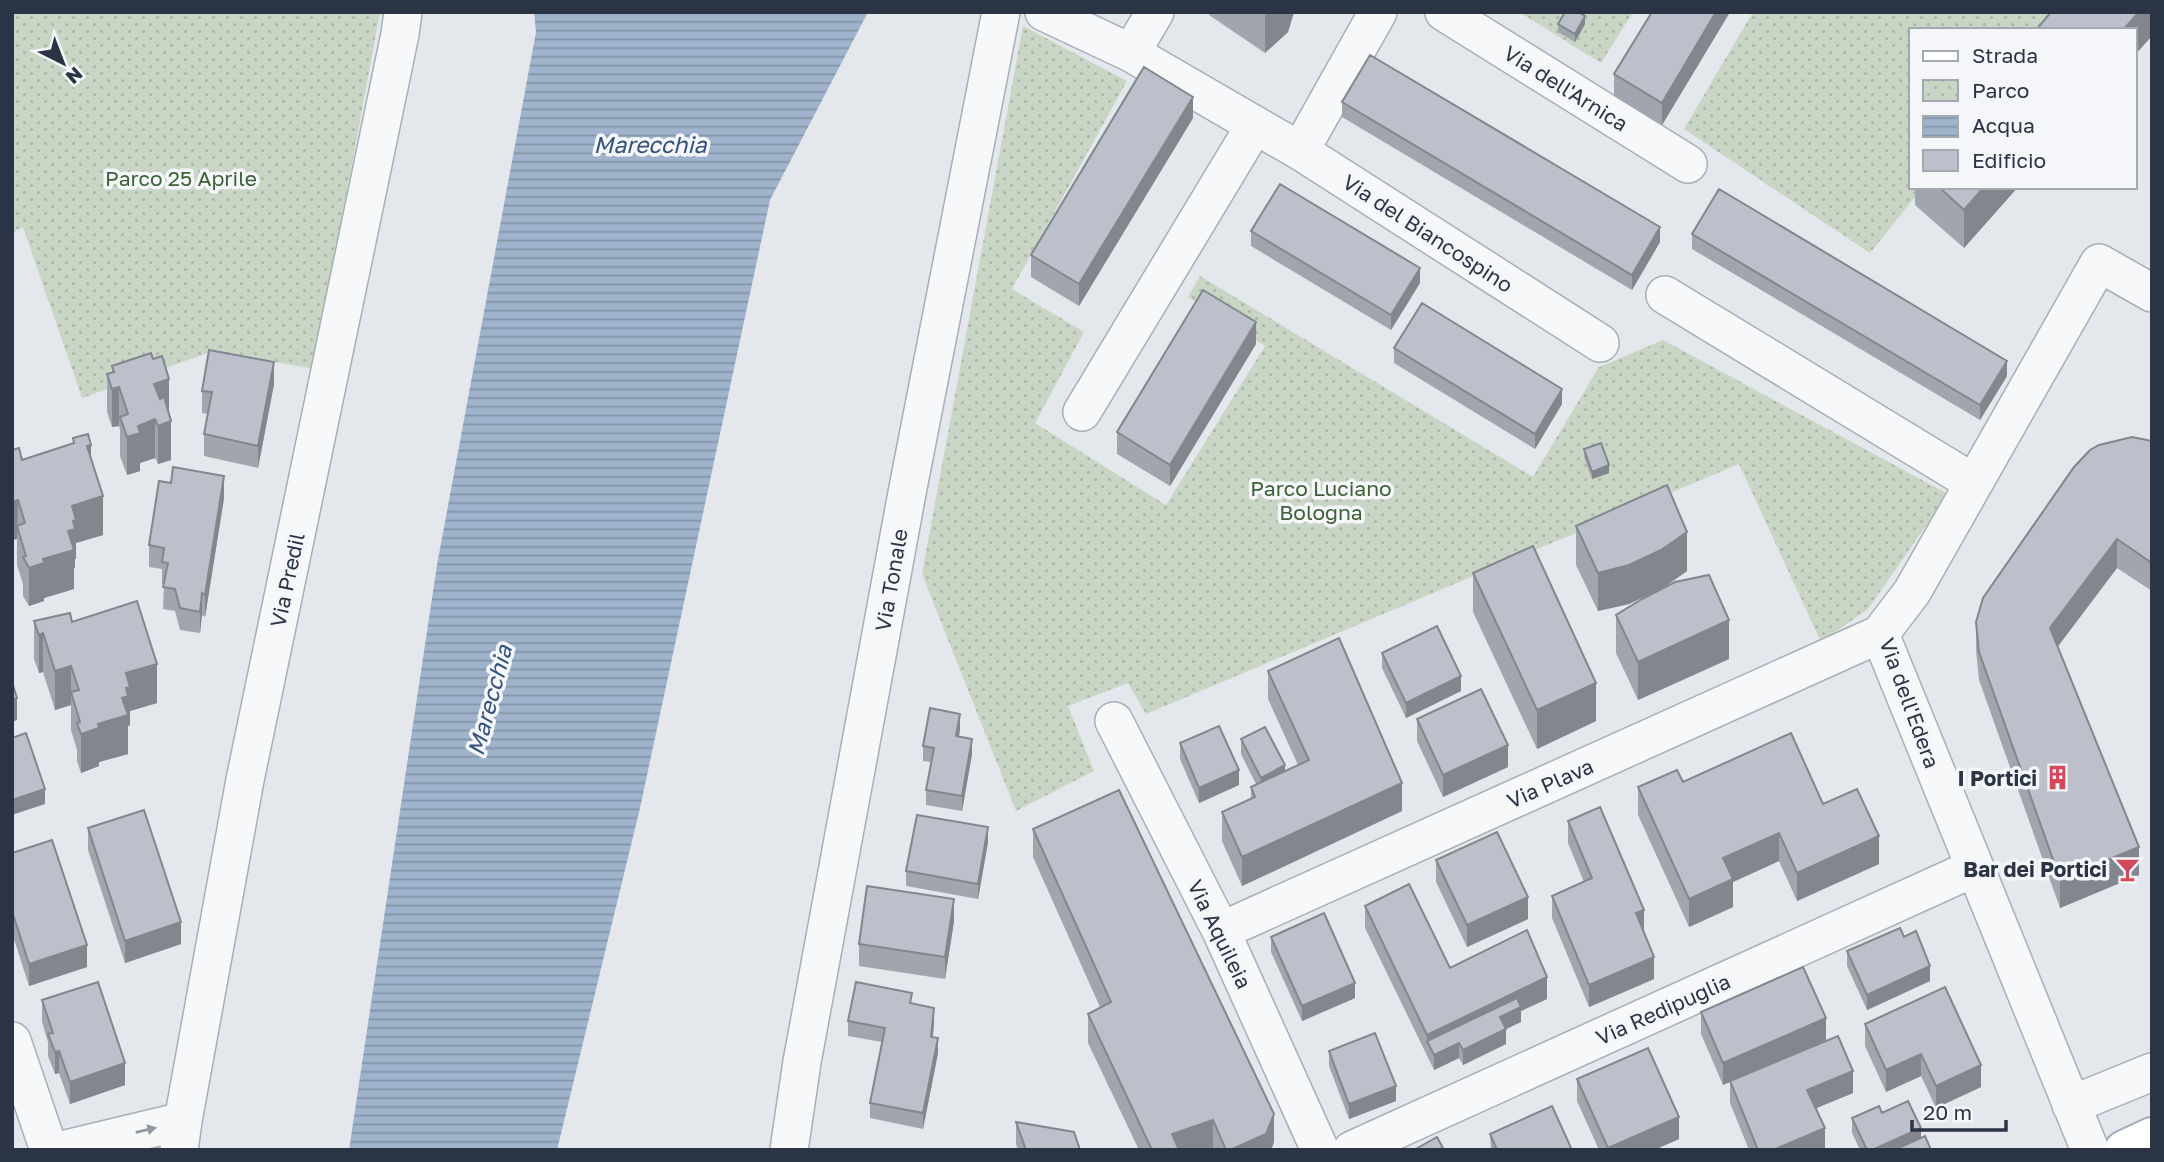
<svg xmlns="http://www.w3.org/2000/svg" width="2164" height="1162" viewBox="0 0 2164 1162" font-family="'Golos Text',sans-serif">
	<defs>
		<pattern id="park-dots" width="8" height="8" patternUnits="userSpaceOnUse" patternTransform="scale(1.75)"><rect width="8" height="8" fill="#c9d6c5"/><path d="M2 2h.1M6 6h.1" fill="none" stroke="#adb8ab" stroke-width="1.8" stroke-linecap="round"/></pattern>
		<pattern id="water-rules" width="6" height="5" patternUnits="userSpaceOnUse" patternTransform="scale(1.75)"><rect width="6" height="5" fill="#9fb4cc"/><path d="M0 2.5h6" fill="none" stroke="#8293a7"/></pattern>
	</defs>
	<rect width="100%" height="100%" fill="#e4e7ec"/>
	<!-- park -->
	<path fill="url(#park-dots)" d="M12,12H380L314,369L213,351L82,398L23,227L12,233Z
		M1519,12H1633L1601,63Z
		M1753,12H2065L2050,30H1910V187H1923L1870,253L1684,129Z
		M1023,26L1127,81L1012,289L1084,332L1035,423L1166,505L1265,346L1188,297L1200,276L1533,477L1599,367L1663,340L1948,494L1868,609L1821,642L1739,464L1146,714L1128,683L1068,706L1094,771L1016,811L922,574Z"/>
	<!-- water -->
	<path fill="url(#water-rules)" d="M534,12H868L770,200L640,808L557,1150H349L437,565L536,32Z"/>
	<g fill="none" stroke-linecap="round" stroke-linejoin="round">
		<defs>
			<path id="minor" d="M1044,12L1131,53L1300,151L1600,343
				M1444,12L1688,164
				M1131,53L1155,12
				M1300,151L1378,12
				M1665,295L1974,483
				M1082,412L1255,125
				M1880,634L2090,1150
				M1114,721L1221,931L1320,1150
				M1221,931L1880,634L1912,592L2099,263L2152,293
				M12,1041L49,1150
				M2071,1105L2152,1072
				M62,1150L183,1121
				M179,1150L183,1121L245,780L400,34L403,12
				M789,1150L802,1062L907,493L1001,12
				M1352,1150L1974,868"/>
			<path id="major" d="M2124,1150L2152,1137"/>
		</defs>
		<!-- minor casing -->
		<use href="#minor" stroke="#a9aeb7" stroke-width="40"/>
		<!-- major casing -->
		<use href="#major" stroke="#a3abb8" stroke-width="42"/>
		<!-- minor -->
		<use href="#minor" stroke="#f7f8fa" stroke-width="37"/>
		<!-- major -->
		<use href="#major" stroke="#fff" stroke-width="38"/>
	</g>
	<!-- wall -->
	<path fill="#a1a5ae" d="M1209,12H1294L1288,32L1265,53L1209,15Z
		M1652,12H1730L1662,125L1614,96V74Z
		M1558,24H1585L1575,42L1558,32Z
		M1342,102L1660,242L1632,290L1342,117Z
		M1193,118L1079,306L1031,277V255Z
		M1915,187H2018L1964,248L1915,205Z
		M1251,231L1420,283L1391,330L1251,246Z
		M1692,234L2007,376L1980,420L1692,249Z
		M1256,344L1170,486L1117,454V432Z
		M1394,348L1562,404L1535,449L1394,363Z
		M112,366L169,414L171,460L158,464L155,458L140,463V471L127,475L120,456V430L119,426L112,427L107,412V374L112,372Z
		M274,384L258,468L204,456V434L208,414L202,413V391Z
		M73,438L91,459L103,535L76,543V559H75V568H74V589L44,598V601L29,606L23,596V584L17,565V539L12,540V450L22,460L73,444Z
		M2152,441V591L2117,568L2057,647L2139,875L2060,908L1979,680L1976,650V622Z
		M1584,449L1609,473L1592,479L1584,457Z
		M224,498L205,617L202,615L200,633L180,630L175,611L163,609L164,584H162V569L149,567V545Z
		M1576,526L1687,571L1662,589L1729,659L1638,700L1616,653V615L1659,590L1629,604L1598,611L1576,565Z
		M1473,573L1596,721L1537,749L1473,612Z
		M34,621L72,622L157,703L130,711V725L128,726V754L99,762V766L81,773L77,761V750L71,730V705L55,710L43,672L39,673L34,659Z
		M1382,653L1461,691L1406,718L1382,668Z
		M1268,671L1402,811L1242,886L1222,841V812L1251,799V787L1256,784L1241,754V739L1285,771L1298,765L1268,699Z
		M1417,719L1508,767L1443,797L1417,741Z
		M960,729L959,737L972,754L962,811L926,805V790L931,762L923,761V746Z
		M1180,743L1239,785L1199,803L1180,759Z
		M1683,782L1823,804L1879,864L1797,901L1779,861L1733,882V907L1689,927L1638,815V787Z
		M1568,821L1644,932L1654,979L1589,1007L1552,918V896L1584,882L1568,843Z
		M88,828L181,944L125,963L88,850Z
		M1033,829L1274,1142L1271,1150H1214L1213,1148L1208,1150H1139L1088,1043V1014L1100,1007L1033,857Z
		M988,842L978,899L906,886V871Z
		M12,853L87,967L29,986L12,933Z
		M1436,860L1528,919L1467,947L1436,882Z
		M1365,906L1450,968L1547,999L1521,1011V1022L1506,1029V1044L1463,1065L1459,1058L1434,1070L1365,928Z
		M954,921L945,979L859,966V944Z
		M1271,937L1355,998L1302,1021L1271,952Z
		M1904,937L1930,981L1867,1010L1847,966V951Z
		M42,1000L125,1085L70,1104L59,1073L55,1074L48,1056V1042L42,1022Z
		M912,1003L934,1023L933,1037L938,1053L923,1129L870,1118V1103L882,1042L848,1036V1021Z
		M1701,1012L1826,1040L1766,1066L1853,1093L1816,1108L1825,1150H1749L1730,1103V1082L1723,1085L1701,1034Z
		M1865,1024L1981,1087L1936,1108L1921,1076L1886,1092L1865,1046Z
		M1329,1051L1396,1101L1349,1119L1329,1066Z
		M1577,1079L1679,1139L1654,1150H1599L1577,1101Z
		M1882,1113L1921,1138L1931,1150H1860L1852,1133V1118Z
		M1016,1122L1080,1150H1018L1016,1144Z
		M1490,1134L1572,1150H1491Z"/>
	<!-- shaded-wall -->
	<path fill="#83868d" d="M1268,12H1294L1288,32L1265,53V15Z
		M1716,12H1730L1662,125V103Z
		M2139,12H2152V36L2134,56V30H2123Z
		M1585,16V24L1575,42V34Z
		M1193,97V118L1079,306V284Z
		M1984,187H2018L1964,248V210Z
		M1660,227V242L1632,290V275Z
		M1420,268V283L1391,330V315Z
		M1256,322V344L1170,486V465Z
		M2007,361V376L1980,420V405Z
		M274,362V384L258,468V446Z
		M169,379V417L155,419V458L140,463V471L127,475V437L138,426L154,384Z
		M119,387V426L112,427V389Z
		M1562,389V404L1535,449V434Z
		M171,421V460L158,464V426Z
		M91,445V483L87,446Z
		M1609,465V473L1592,479V472Z
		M224,476V498L205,617V595Z
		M103,496V535L76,543V559H75V568H74V589L44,598V601L29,606V568L43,559L72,506Z
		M18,500L17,539L12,540V502Z
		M1687,532V571L1661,589L1629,604L1598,611V573Z
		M2117,539V568L2050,657V628Z
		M202,593V615L200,633V612Z
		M1729,620V659L1638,700V662Z
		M43,633V672L39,673V635Z
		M157,664V703L130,711V725L128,726V754L99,762V766L81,773V734L122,698L126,673Z
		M71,666V705L55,710V671Z
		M1461,676V691L1406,718V703Z
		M1596,683V721L1537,749V710Z
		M17,698V720L12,722V700Z
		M960,714V729L956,751V736Z
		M972,739V754L962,811V796Z
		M1508,745V767L1443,797V775Z
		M1285,765V780L1261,793V778Z
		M1239,770V785L1199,803V788Z
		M1402,783V811L1242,886V857Z
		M45,789V804L12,815V800Z
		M988,827V842L978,899V884Z
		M1779,833V861L1733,882V907L1689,927V899L1723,858Z
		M1879,836V864L1797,901V873Z
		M2139,847V875L2060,908V879Z
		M1528,897V919L1467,947V925Z
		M954,899V921L945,979V957Z
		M1644,910V932L1636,913Z
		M181,922V944L125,963V941Z
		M87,945V967L29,986V964Z
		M1654,957V979L1589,1007V985Z
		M1930,966V981L1867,1010V995Z
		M1547,977V999L1521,1011V1022L1506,1029V1044L1463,1065V1050L1500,1032L1427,1041V1035Z
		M1355,983V998L1302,1021V1006Z
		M934,1008V1023L931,1052V1037Z
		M1826,1018V1040L1723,1085V1063Z
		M938,1038V1053L923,1129V1113Z
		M1459,1043V1058L1434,1070V1055Z
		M59,1051V1073L55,1074V1052Z
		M1921,1054V1076L1886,1092V1070Z
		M125,1063V1085L70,1104V1082Z
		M1981,1065V1087L1936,1108V1086Z
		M1853,1071V1093L1807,1112V1090Z
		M1396,1086V1101L1349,1119V1104Z
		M1274,1114V1142L1271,1150H1230Z
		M1679,1117V1139L1654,1150H1608V1148Z
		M1213,1120V1148L1208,1150H1172V1134Z
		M1825,1128V1150H1773Z
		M1921,1128V1143L1905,1150H1872Z"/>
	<!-- building -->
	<path fill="#bbc0ca" stroke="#83868d" stroke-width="2" d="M1565,12H1578L1585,16L1575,34L1558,24Z
		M1652,12H1716L1662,103L1614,74Z
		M2051,12H2139L2123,30H2036Z
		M1370,55L1660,227L1632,275L1342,102Z
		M1144,67L1193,97L1079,284L1031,255Z
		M1280,184L1420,268L1391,315L1251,231Z
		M1939,187H1984L1964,210Z
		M1719,189L2007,361L1980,405L1692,234Z
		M1203,290L1256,322L1170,465L1117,432Z
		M1422,303L1562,389L1535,434L1394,348Z
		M209,350L274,362L258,446L204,434L212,392L202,391Z
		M151,353L153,359L162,356L169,379L154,384L160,399L164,397L171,421L158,426L155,419L138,426L140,433L127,437L120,417L128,414L119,387L112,389L107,374L114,372L112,366Z
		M88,434L91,445L87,446L103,496L72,506L76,520L73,521L75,529L68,531L74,550L43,559L44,563L29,568L23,557L26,556L17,526L25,523L18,500L12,502V450L19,448L22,460L74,443L73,438Z
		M2132,437L2152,441V563L2117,539L2050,628L2139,847L2060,879L1979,652L1976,622L1983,598L2074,467L2090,450L2099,445Z
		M1601,443L1609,465L1592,472L1584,449Z
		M173,467L224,476L205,595L202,593L200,612L180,608L175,589L163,587L168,563L162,562L164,548L149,545L159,481L171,483Z
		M1667,485L1687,532L1661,550L1629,565L1598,573L1576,526Z
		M1533,546L1596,683L1537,710L1473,573Z
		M1709,575L1729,620L1638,662L1616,615L1642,599L1675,582Z
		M137,601L157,664L126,673L130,687L126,688L128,696L122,698L128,715L98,724L99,728L81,734L77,723L80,722L71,692L79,690L71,666L55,671L43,633L39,635L34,621L70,613L72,622Z
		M1437,626L1461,676L1406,703L1382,653Z
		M1339,638L1402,783L1242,857L1222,812L1255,797L1251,787L1309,760L1268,671Z
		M12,682L17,698L12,700Z
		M1481,689L1508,745L1443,775L1417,719Z
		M930,708L960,714L956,736L972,739L962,796L926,790L934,748L923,746Z
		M1219,726L1239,770L1199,788L1180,743Z
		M1265,727L1285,765L1261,778L1241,739Z
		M26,733L45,789L12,800V738Z
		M1791,733L1823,804L1857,789L1879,836L1797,873L1779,833L1723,858L1733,879L1689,899L1638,787L1677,770L1683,782Z
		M1119,790L1274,1114L1266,1134L1230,1150H1226L1213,1120L1172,1134L1179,1150H1152L1088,1014L1111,1002L1033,829Z
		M1600,807L1644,910L1636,913L1654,957L1589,985L1552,896L1592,878L1568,821Z
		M144,810L181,922L125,941L88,828Z
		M917,815L988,827L978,884L906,871Z
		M1497,832L1528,897L1467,925L1436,860Z
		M52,840L87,945L29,964L12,911V853Z
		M1409,884L1450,968L1527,930L1547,977L1427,1035L1365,906Z
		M867,886L954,899L945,957L859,944Z
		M1324,913L1355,983L1302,1006L1271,937Z
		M1900,928L1904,937L1916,931L1930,966L1867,995L1847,951Z
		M1803,967L1826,1018L1723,1063L1701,1012Z
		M98,982L125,1063L70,1082L59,1051L55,1052L48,1034L53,1033L42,1000Z
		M856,982L912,993L910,1003L934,1008L931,1037L938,1038L923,1113L870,1103L885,1028L848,1021Z
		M1945,987L1981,1065L1936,1086L1921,1054L1886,1070L1865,1024Z
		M1517,998L1521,1007L1500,1017L1506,1029L1463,1050L1459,1043L1434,1055L1427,1041Z
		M1375,1033L1396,1086L1349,1104L1329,1051Z
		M1838,1036L1853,1071L1807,1090L1825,1128L1773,1150H1758L1730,1081Z
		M1648,1048L1679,1117L1608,1148L1577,1079Z
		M1908,1101L1921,1128L1872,1150H1867L1852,1118L1879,1106L1882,1113Z
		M1552,1106L1572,1150H1497L1490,1134Z
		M1016,1122L1074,1132L1080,1150H1026Z
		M1925,1136L1931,1150H1894Z
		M1437,1137L1444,1150H1414Z"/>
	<!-- one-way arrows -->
	<defs><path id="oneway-solid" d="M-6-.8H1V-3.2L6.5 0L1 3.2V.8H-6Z" transform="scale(1.75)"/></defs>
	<use fill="#9196a0" href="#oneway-solid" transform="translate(146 1130) rotate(-13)"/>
	<!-- icons -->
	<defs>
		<symbol id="building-bare" viewBox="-9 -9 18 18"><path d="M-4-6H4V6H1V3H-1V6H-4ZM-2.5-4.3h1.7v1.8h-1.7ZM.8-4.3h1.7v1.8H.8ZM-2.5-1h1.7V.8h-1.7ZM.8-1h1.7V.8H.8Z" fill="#d1495b" stroke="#f4f6f9" stroke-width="2.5" paint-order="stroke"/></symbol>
		<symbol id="bar-bare" viewBox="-9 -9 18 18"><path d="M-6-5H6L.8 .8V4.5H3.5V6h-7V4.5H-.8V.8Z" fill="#d1495b" stroke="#f4f6f9" stroke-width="2.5" paint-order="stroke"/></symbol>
	</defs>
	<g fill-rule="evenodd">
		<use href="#building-bare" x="2040" y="760" width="35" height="35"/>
		<use href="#bar-bare" x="2110" y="852" width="35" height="35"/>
	</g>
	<g text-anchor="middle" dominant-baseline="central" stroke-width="7" stroke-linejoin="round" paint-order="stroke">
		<!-- street labels -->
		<g font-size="21" fill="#2b3445" stroke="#f4f6f9">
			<text transform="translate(1566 88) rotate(32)">Via dell'Arnica</text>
			<text transform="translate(1428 233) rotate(33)">Via del Biancospino</text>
			<text transform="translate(287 580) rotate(-78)">Via Predil</text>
			<text transform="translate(891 580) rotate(-80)">Via Tonale</text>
			<text transform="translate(1910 703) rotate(70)">Via dell'Edera</text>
			<text transform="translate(1550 783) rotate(-24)">Via Plava</text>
			<text transform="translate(1220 934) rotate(64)">Via Aquileia</text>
			<text transform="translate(1663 1009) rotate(-24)">Via Redipuglia</text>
		</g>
		<!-- park labels -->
		<g font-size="21" fill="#3f6138" stroke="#f4f6f9">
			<text x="181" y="178">Parco 25 Aprile</text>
			<text x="1321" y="488">Parco Luciano<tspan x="1321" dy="24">Bologna</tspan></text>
		</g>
		<!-- poi labels -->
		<g font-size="21" font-weight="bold" fill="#2b3445" stroke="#f4f6f9" text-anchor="end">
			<text x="2037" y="778">I Portici</text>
			<text x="2107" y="869">Bar dei Portici</text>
		</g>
		<!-- water labels -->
		<g font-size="23" font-style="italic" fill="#34527a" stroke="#f4f6f9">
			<text x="650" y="144">Marecchia</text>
			<text transform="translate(489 700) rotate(-75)">Marecchia</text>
		</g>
	</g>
	<!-- border -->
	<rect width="2164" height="1162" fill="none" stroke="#2b3445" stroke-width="28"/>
	<!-- legend -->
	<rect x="1909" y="28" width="228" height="161" fill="#f4f6f9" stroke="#a4a8b1" stroke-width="2"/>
	<rect x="1923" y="51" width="35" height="10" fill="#ffffff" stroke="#a4a8b1" stroke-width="2"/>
	<text x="1972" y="63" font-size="21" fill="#2b3445">Strada</text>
	<rect x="1923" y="80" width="35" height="21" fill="url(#park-dots)" stroke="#a4a8b1" stroke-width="2"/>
	<text x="1972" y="98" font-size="21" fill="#2b3445">Parco</text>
	<rect x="1923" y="116" width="35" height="21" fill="url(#water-rules)" stroke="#a4a8b1" stroke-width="2"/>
	<text x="1972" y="133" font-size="21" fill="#2b3445">Acqua</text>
	<rect x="1923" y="150" width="35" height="21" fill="#bbc0ca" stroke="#a4a8b1" stroke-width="2"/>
	<text x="1972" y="168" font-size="21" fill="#2b3445">Edificio</text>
	<!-- north arrow -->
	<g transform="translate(63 63) rotate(138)" stroke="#f4f6f9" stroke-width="5" paint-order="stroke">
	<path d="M0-5L12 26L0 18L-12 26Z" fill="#2b3445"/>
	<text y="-10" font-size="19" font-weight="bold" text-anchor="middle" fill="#2b3445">N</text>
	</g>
	<!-- scale -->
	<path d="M1912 1120v10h94v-10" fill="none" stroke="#2b3445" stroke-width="3.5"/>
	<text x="1923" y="1120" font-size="21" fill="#2b3445" stroke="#f4f6f9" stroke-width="5" paint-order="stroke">20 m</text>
</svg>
